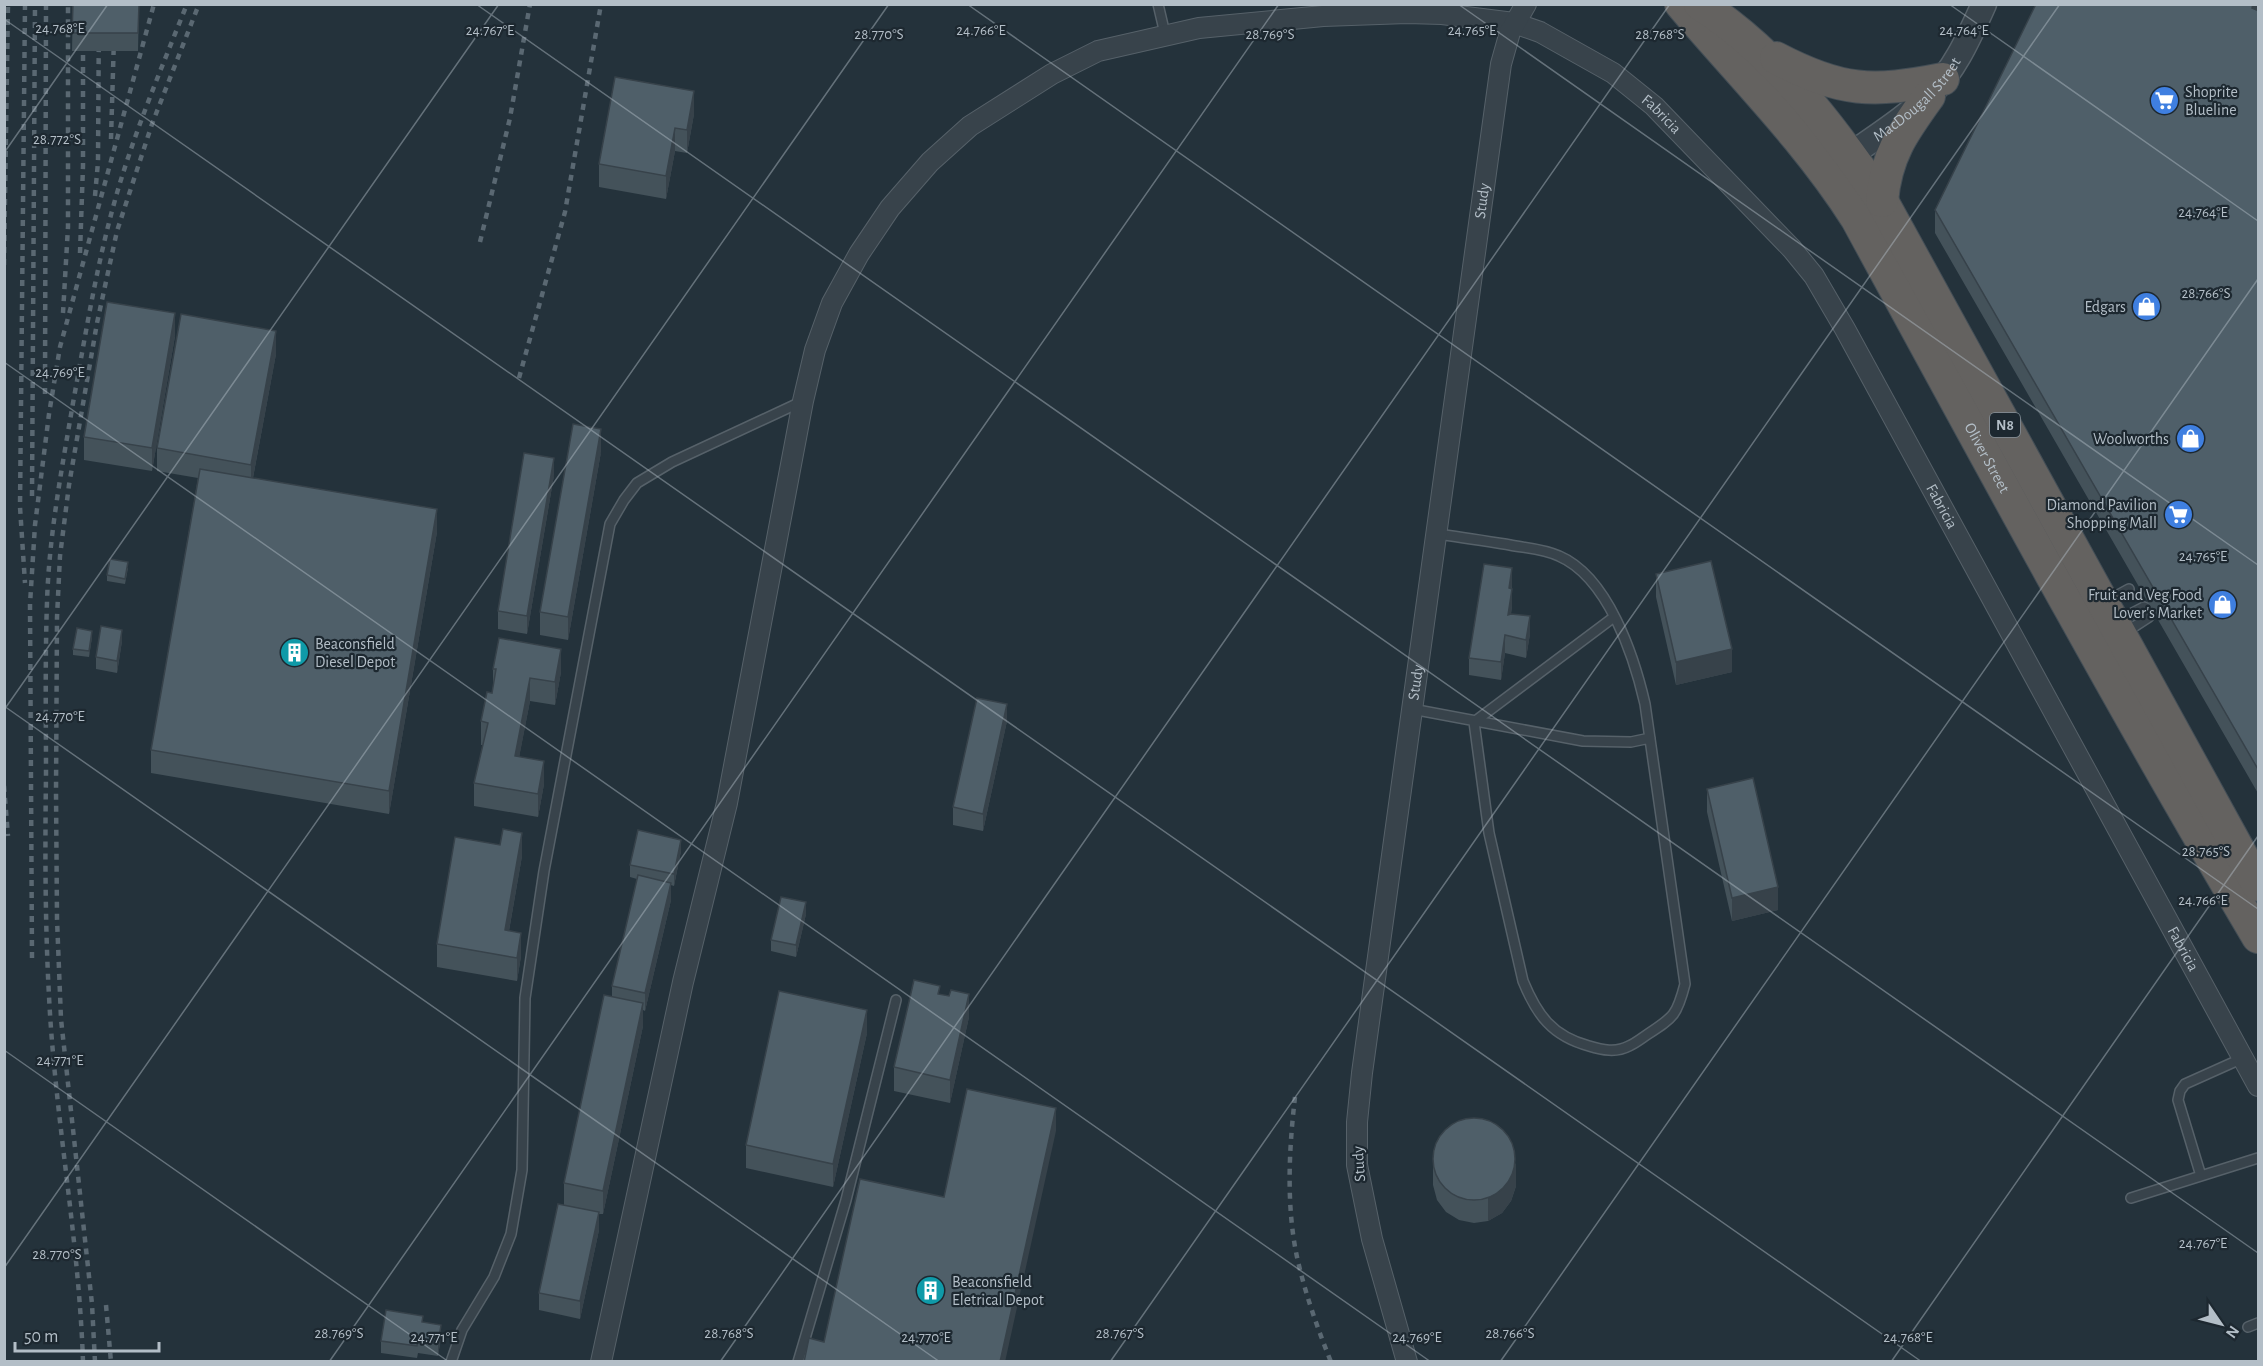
<svg xmlns="http://www.w3.org/2000/svg" width="2263" height="1366" viewBox="0 0 2263 1366" font-family="'Alegreya Sans',sans-serif">
	<rect width="100%" height="100%" fill="#24323b"/>
	<g fill="none" stroke-linecap="round" stroke-linejoin="round">
		<defs>
			<path id="service" d="M1158,4L1165,34
				M1436,534C1461,537 1485,541 1510,545C1526,548 1544,549 1559,556C1608,577 1634,656 1645,704L1685,984C1677,1015 1674,1017 1648,1034C1642,1038 1636,1043 1629,1046C1616,1053 1602,1050 1589,1046C1552,1036 1537,1015 1523,981L1489,833L1474,722L1614,617
				M2107,601L2129,589
				M2117,621L2144,607L2150,610L2149,617L2126,632
				M1412,709L1583,741L1631,742L1650,738
				M2201,1176L2178,1100L2180,1091L2185,1084L2243,1058
				M2131,1198L2258,1158
				M2248,1327L2258,1323
				M451,1362L462,1330L494,1277L511,1234L522,1170L525,998L544,871L610,524L624,500L637,483L672,462L803,401
				M798,1362L846,1200L896,1000"/>
			<g id="minor">
				<path id="s1" d="M601,1362L683,982L727,803L803,401L815,350L832,303L859,254L890,208L930,162L970,126L1052,74L1098,51L1199,28L1323,16L1407,13L1442,14L1514,23L1540,32L1613,73L1654,106L1792,249L1814,276L1845,329L2258,1086"/>
				<path id="s2" d="M1407,1362L1372,1239L1357,1165V1122L1362,1073L1501,64L1510,32L1526,4"/>
			</g>
			<g id="tertiary">
				<path id="s3" d="M1837,165C1867,142 1902,122 1929,95C1955,70 1969,37 1984,4"/>
			</g>
			<g id="trunk">
				<path id="s4" d="M1681,4C1741,75 1807,140 1857,219C1988,460 2118,701 2258,937"/>
				<path d="M1700,4C1776,53 1832,127 1882,201L2258,885"/>
				<path d="M1776,58C1841,92 1872,93 1943,79"/>
				<path d="M1882,201C1886,155 1903,132 1929,96"/>
			</g>
		</defs>
		<!-- service casing -->
		<use href="#service" stroke="#566169" stroke-width="12"/>
		<!-- minor casing -->
		<use href="#minor" stroke="#566169" stroke-width="22"/>
		<!-- tertiary casing -->
		<use href="#tertiary" stroke="#566169" stroke-width="27"/>
		<!-- trunk casing -->
		<use href="#trunk" stroke="#434e56" stroke-width="34"/>
		<!-- service -->
		<use href="#service" stroke="#38434b" stroke-width="9"/>
		<!-- minor -->
		<use href="#minor" stroke="#38434b" stroke-width="20"/>
		<!-- tertiary -->
		<use href="#tertiary" stroke="#38434b" stroke-width="24"/>
		<!-- trunk -->
		<use href="#trunk" stroke="#646260" stroke-width="32"/>
		<!-- rail -->
		<path stroke="#5a6872" stroke-width="4.5" stroke-dasharray="6 6" stroke-linecap="butt" d="M25,4L20,507L25,583
			M111,139L115,4
			M95,196L98,162L99,4
			M480,242L510,118L530,4
			M80,253L83,166V4
			M4,265L8,4
			M63,313L68,227V4
			M519,378L565,212L601,4
			M45,394L46,4
			M32,496L35,4
			M4,786L8,836
			M32,958L30,604L35,525L49,414L60,347L154,4
			M1295,1097C1289,1149 1286,1205 1297,1257C1305,1293 1317,1327 1331,1362
			M106,1305L111,1362
			M83,1362C79,1239 55,1118 49,996C45,923 45,848 46,775C46,717 45,659 47,602C49,535 62,468 73,403C86,332 97,262 117,193C136,128 162,67 187,4
			M95,1362L92,1304L61,1019L57,919L56,793L57,617L60,556L69,485L97,323L117,231L152,124L199,4"/>
	</g>
	<!-- wall -->
	<path fill="#44525a" d="M73,4H139L138,51H72Z
		M2259,4V795L1935,233V210Z
		M694,114L687,153L675,151L666,199L599,187V164Z
		M175,336L152,471L84,460V437Z
		M276,354L253,478L437,532L389,814L151,773V750L198,478L157,471V448Z
		M601,452L568,640L540,635V612Z
		M554,475L527,634L498,629V611Z
		M128,568L125,584L107,581V575Z
		M1512,568V606L1511,614L1530,634L1526,658L1505,653L1501,680L1469,675V658Z
		M1656,574L1732,672L1676,685L1656,597Z
		M92,637L89,657L73,655V649Z
		M122,641L117,673L96,669V657Z
		M493,669L561,672L555,705L530,701L519,757L544,784L538,817L474,806V783L483,745H481V721L492,693L493,687Z
		M1007,721L983,831L953,825V807Z
		M1707,789L1778,910L1732,921L1707,812Z
		M500,845L522,856L509,931L521,956L517,981L437,967V944Z
		M681,851L674,886L671,885V900L645,1011L643,1010V1026L603,1214H599V1230L580,1319L539,1310V1293L564,1205V1183L612,997V986L637,879L630,877V865Z
		M806,914L796,957L771,951V940Z
		M940,994L969,1017L950,1103L894,1091V1067Z
		M867,1033L833,1187L746,1168V1145Z
		M1433,1162L1516,1186L1511,1201L1502,1213L1488,1221L1474,1223L1459,1220L1446,1212L1437,1200L1433,1185Z
		M423,1322L441,1337L438,1356L418,1353L417,1358L381,1353V1341Z"/>
	<!-- shaded-wall -->
	<path fill="#37424a" d="M2253,4H2259V16L2252,8Z
		M694,91V114L687,153V130Z
		M675,128V151L666,199V176Z
		M175,313V336L152,471V448Z
		M276,331V354L251,488V465Z
		M601,429V452L568,640V617Z
		M554,458V475L527,634V616Z
		M437,509V532L389,814V791Z
		M1512,568V586L1509,606V588Z
		M1512,589V606L1508,632V615Z
		M1530,616V634L1526,658V640Z
		M122,630V641L117,673V661Z
		M92,631V637L89,657V651Z
		M1505,635V653L1501,680V662Z
		M561,649V672L555,705V682Z
		M1732,649V672L1676,685V662Z
		M530,678V701L515,779V756Z
		M1007,704V721L983,831V814Z
		M544,761V784L538,817V794Z
		M522,833V856L505,953V930Z
		M681,840V851L674,886V874Z
		M671,883V900L645,1011V993Z
		M1778,887V910L1732,921V898Z
		M806,902V914L796,957V945Z
		M521,933V956L517,981V958Z
		M969,994V1017L950,1103V1080Z
		M643,1003V1026L603,1214V1191Z
		M867,1010V1033L833,1187V1164Z
		M1056,1108V1131L1005,1362H1000Z
		M1516,1163V1186L1511,1201L1502,1213L1488,1221V1198Z
		M599,1212V1230L580,1319V1301Z
		M441,1325V1337L438,1356V1344Z"/>
	<!-- building -->
	<path fill="#4f5f69" stroke="#37424a" stroke-width="1.5" d="M73,4H139L138,33H72Z
		M2036,4H2253L2252,8L2259,11V771L1935,210Z
		M615,77L694,91L687,130L675,128L666,176L599,164Z
		M107,302L175,313L152,448L84,437Z
		M181,314L276,331L251,465L157,448Z
		M573,424L601,429L568,617L540,612Z
		M524,453L554,458L527,616L498,611Z
		M200,469L437,509L389,791L151,750Z
		M110,559L128,562L125,579L107,575Z
		M1711,561L1732,649L1676,662L1656,574Z
		M1484,564L1512,568L1509,588L1512,589L1508,615L1511,614L1530,616L1526,640L1505,635L1501,662L1469,658Z
		M101,626L122,630L117,661L96,657Z
		M77,628L92,631L89,651L73,649Z
		M499,638L561,649L555,682L530,678L515,756L544,761L538,794L474,783L488,723L481,721L487,692L492,693L496,669H493Z
		M977,698L1007,704L983,814L953,807Z
		M1753,778L1778,887L1732,898L1707,789Z
		M503,829L522,833L505,930L521,933L517,958L437,944L455,837L500,845Z
		M638,830L681,840L674,874L630,865Z
		M638,875L671,883L645,993L612,986Z
		M781,897L806,902L796,945L771,940Z
		M914,980L940,986L938,994L949,996L951,990L969,994L950,1080L894,1067Z
		M779,991L867,1010L833,1164L746,1145Z
		M604,995L643,1003L603,1191L564,1183Z
		M967,1089L1056,1108L1000,1362H804L809,1338L824,1342L860,1179L944,1197Z
		M1433 1159a41 41 0 1 1 82 0a41 41 0 1 1-82 0Z
		M558,1204L599,1212L580,1301L539,1293Z
		M386,1310L423,1316L422,1322L441,1325L438,1344L418,1341L417,1346L381,1341Z"/>
	<!-- ticks -->
	<path fill="none" stroke="#b3bec7" stroke-width="1.5" stroke-opacity="0.45" d="M476,4L2258,1253M967,4L2258,909M1458,4L2258,565M1949,4L2258,221M4,19L1922,1362M4,153L108,4M4,362L1431,1362M4,706L940,1362M4,710L499,4M4,1050L449,1362M4,1268L889,4M329,1362L1279,4M720,1362L1670,4M1110,1362L2060,4M1500,1362L2258,279M1891,1362L2258,836"/>
	<!-- icons -->
	<defs>
		<symbol id="supermarket-disc" viewBox="-11 -11 22 22"><circle r="9.5" fill="#3f7fe0" stroke="#1d2830"/><path d="M-6-5.5h2.5l.6 2H6L4.5 2H-2.5L-4.4-4H-6ZM-1.5 3.2a1.3 1.3 0 1 0 .1 0ZM3 3.2a1.3 1.3 0 1 0 .1 0Z" fill="#fff"/></symbol>
		<symbol id="shop-disc" viewBox="-11 -11 22 22"><circle r="9.5" fill="#3f7fe0" stroke="#1d2830"/><path d="M-5-2.5h2.3a2.7 3.5 0 0 1 5.4 0H5L5.5 6h-11ZM-1.5-2.5h3a1.5 2.3 0 0 0-3 0Z" fill="#fff"/></symbol>
		<symbol id="building-disc" viewBox="-11 -11 22 22"><circle r="9.5" fill="#0f9aa8" stroke="#1d2830"/><path d="M-4-6H4V6H1V3H-1V6H-4ZM-2.5-4.3h1.7v1.8h-1.7ZM.8-4.3h1.7v1.8H.8ZM-2.5-1h1.7V.8h-1.7ZM.8-1h1.7V.8H.8Z" fill="#fff"/></symbol>
	</defs>
	<g fill-rule="evenodd">
		<use href="#supermarket-disc" x="2148" y="84" width="33" height="33"/>
		<use href="#shop-disc" x="2130" y="290" width="33" height="33"/>
		<use href="#shop-disc" x="2174" y="422" width="33" height="33"/>
		<use href="#supermarket-disc" x="2162" y="498" width="33" height="33"/>
		<use href="#shop-disc" x="2206" y="588" width="33" height="33"/>
		<use href="#building-disc" x="278" y="636" width="33" height="33"/>
		<use href="#building-disc" x="914" y="1274" width="33" height="33"/>
	</g>
	<g text-anchor="middle" dominant-baseline="central" stroke-width="4.5" stroke-linejoin="round" paint-order="stroke">
		<!-- shield labels -->
		<rect fill="#1d2830" stroke="#86919a" stroke-width="1.5" x="1990" y="413" width="30" height="24" rx="4.5"/>
		<g font-size="15" font-weight="bold" fill="#b3bec7">
			<text x="2005" y="425">N8</text>
		</g>
		<!-- poi labels -->
		<g font-size="16" fill="#b3bec7" stroke="#1d2830" text-anchor="end">
			<text x="2185" y="92" text-anchor="start">Shoprite<tspan x="2185" dy="18">Blueline</tspan></text>
			<text x="2126" y="307">Edgars</text>
			<text x="2169" y="439">Woolworths</text>
			<text x="2157" y="505">Diamond Pavilion<tspan x="2157" dy="18">Shopping Mall</tspan></text>
			<text x="2202" y="595">Fruit and Veg Food<tspan x="2202" dy="18">Lover's Market</tspan></text>
			<text x="315" y="644" text-anchor="start">Beaconsfield<tspan x="315" dy="18">Diesel Depot</tspan></text>
			<text x="952" y="1282" text-anchor="start">Beaconsfield<tspan x="952" dy="18">Eletrical Depot</tspan></text>
		</g>
		<!-- street labels -->
		<g font-size="16" fill="#b3bec7" stroke="#1d2830">
			<text stroke="none"><textPath href="#s3" startOffset="104">MacDougall Street</textPath></text>
			<text stroke="none"><textPath href="#s1" startOffset="2054">Fabricia</textPath></text>
			<text stroke="none"><textPath href="#s2" startOffset="1176">Study</textPath></text>
			<text stroke="none"><textPath href="#s4" startOffset="550">Oliver Street</textPath></text>
			<text stroke="none"><textPath href="#s1" startOffset="2540">Fabricia</textPath></text>
			<text stroke="none"><textPath href="#s2" startOffset="690">Study</textPath></text>
			<text stroke="none"><textPath href="#s1" startOffset="3044">Fabricia</textPath></text>
			<text transform="translate(1359 1164) rotate(-94)">Study</text>
		</g>
	</g>
	<g font-size="15" text-anchor="middle" fill="#b3bec7" stroke="#1d2830" stroke-width="4.5" stroke-linejoin="round" paint-order="stroke">
		<text x="60" y="33">24.768°E</text>
		<text x="1964" y="35">24.764°E</text>
		<text x="490" y="35">24.767°E</text>
		<text x="981" y="35">24.766°E</text>
		<text x="1472" y="35">24.765°E</text>
		<text x="879" y="39">28.770°S</text>
		<text x="1270" y="39">28.769°S</text>
		<text x="1660" y="39">28.768°S</text>
		<text x="57" y="144">28.772°S</text>
		<text x="2203" y="217">24.764°E</text>
		<text x="2206" y="298">28.766°S</text>
		<text x="60" y="377">24.769°E</text>
		<text x="2203" y="561">24.765°E</text>
		<text x="60" y="721">24.770°E</text>
		<text x="2206" y="856">28.765°S</text>
		<text x="2203" y="905">24.766°E</text>
		<text x="60" y="1065">24.771°E</text>
		<text x="2203" y="1248">24.767°E</text>
		<text x="57" y="1259">28.770°S</text>
		<text x="339" y="1338">28.769°S</text>
		<text x="729" y="1338">28.768°S</text>
		<text x="1120" y="1338">28.767°S</text>
		<text x="1510" y="1338">28.766°S</text>
		<text x="434" y="1342">24.771°E</text>
		<text x="926" y="1342">24.770°E</text>
		<text x="1417" y="1342">24.769°E</text>
		<text x="1908" y="1342">24.768°E</text>
	</g>
	<!-- border -->
	<rect width="2263" height="1366" fill="none" stroke="#b3bec7" stroke-width="12"/>
	<!-- north arrow -->
	<g transform="translate(2221 1324) rotate(125)" stroke="#1d2830" stroke-width="4.5" paint-order="stroke">
	<path d="M0-4.5L10 22L0 15L-10 22Z" fill="#b3bec7"/>
	<text y="-9" font-size="16" font-weight="bold" text-anchor="middle" fill="#b3bec7">N</text>
	</g>
	<!-- scale -->
	<path d="M15 1342v9h144v-9" fill="none" stroke="#b3bec7" stroke-width="3"/>
	<text x="24" y="1342" font-size="18" fill="#b3bec7" stroke="#1d2830" stroke-width="4.5" paint-order="stroke">50 m</text>
</svg>
